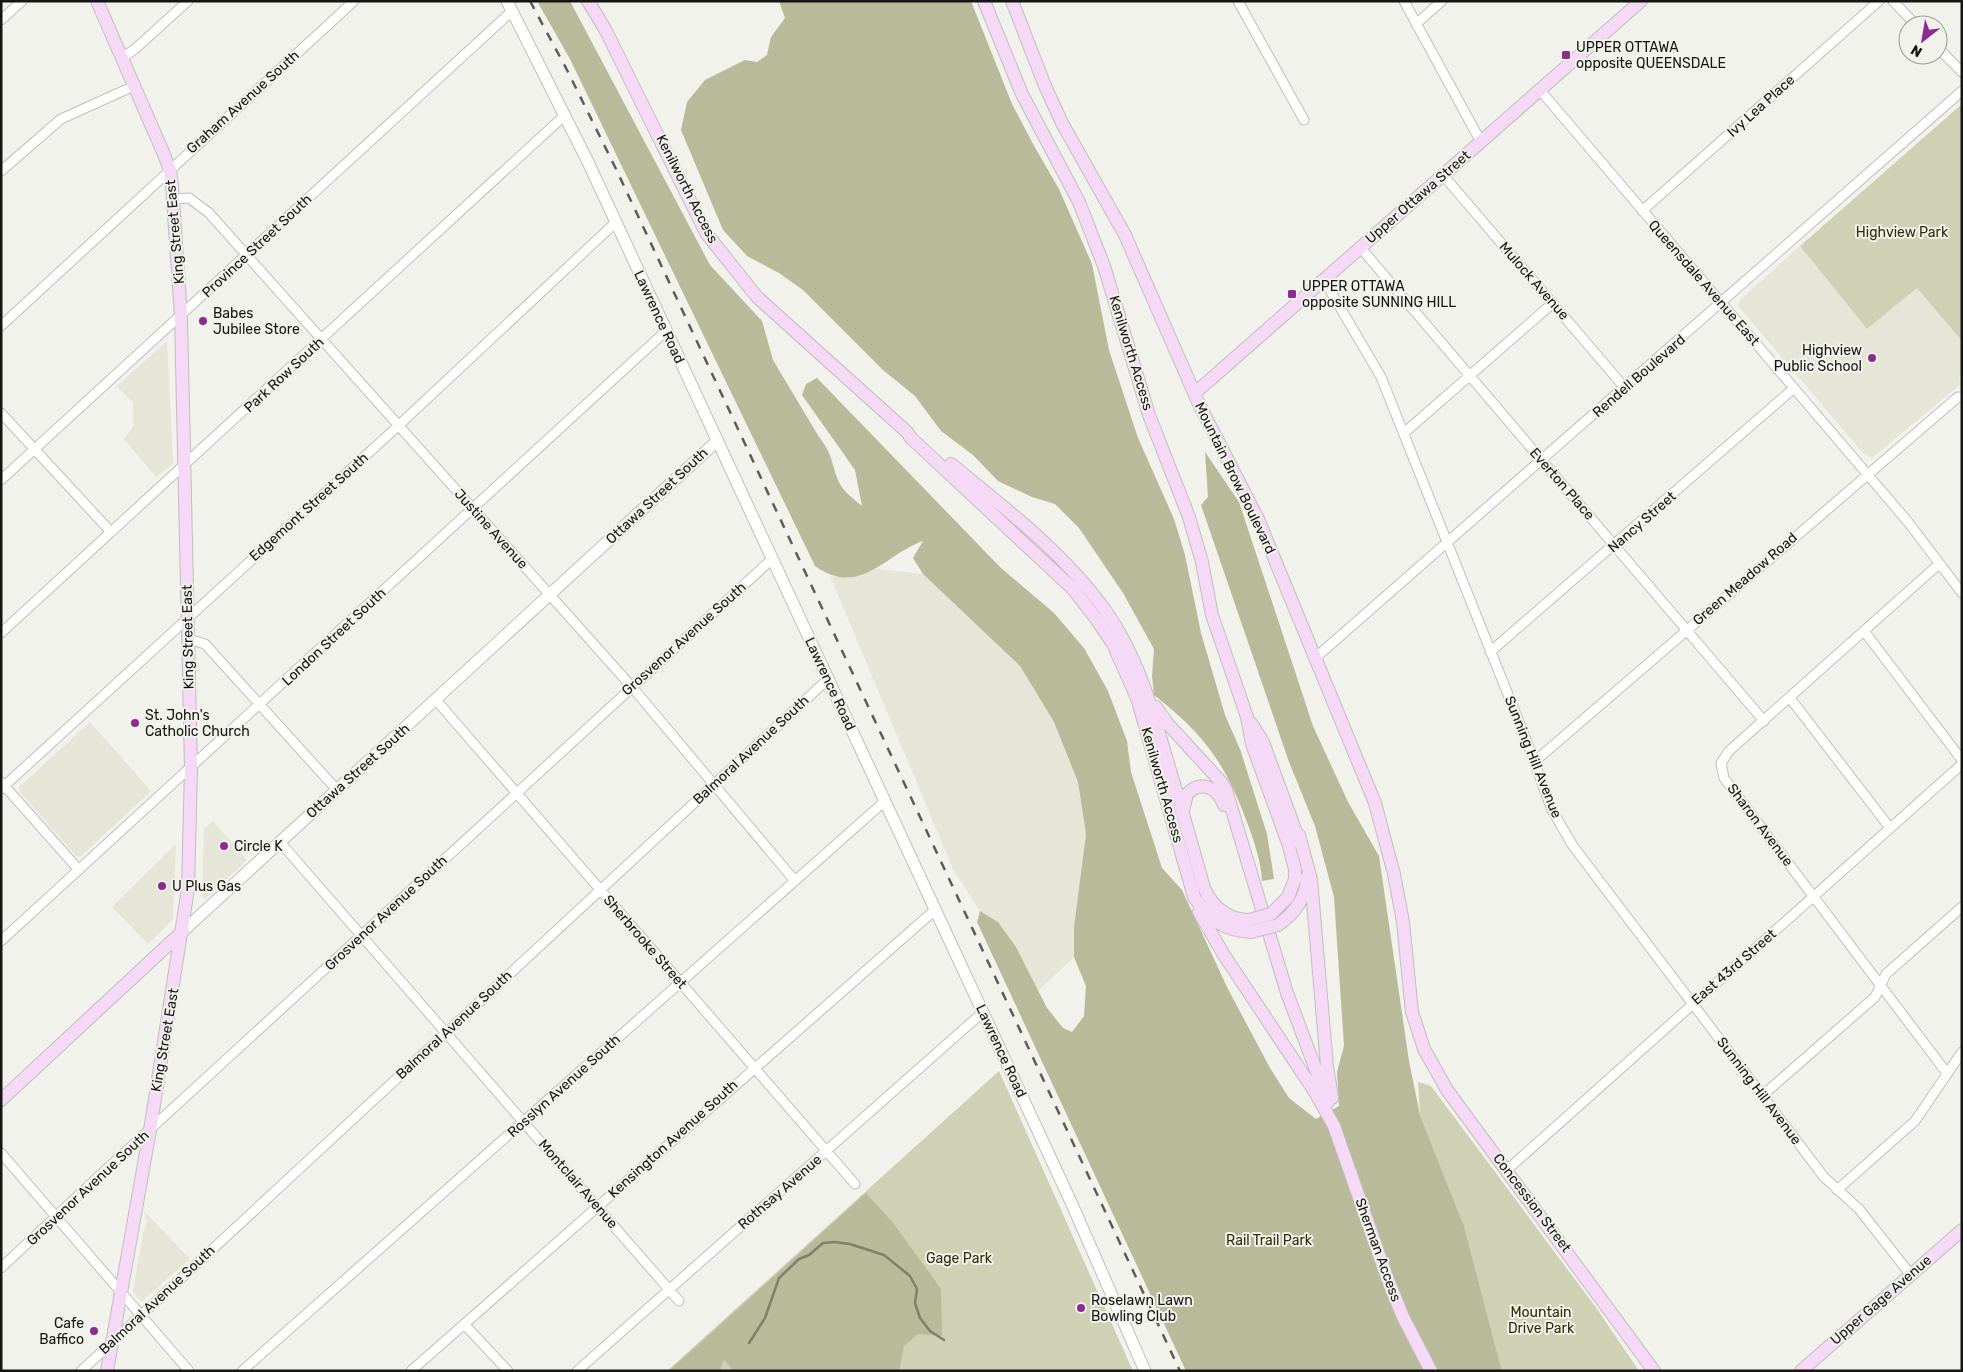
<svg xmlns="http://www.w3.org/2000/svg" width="1963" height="1372" viewBox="0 0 1963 1372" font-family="Rubik,sans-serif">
	<rect width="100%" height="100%" fill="#f1f2eb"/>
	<!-- built -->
	<path fill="#e5e6d8" d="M1800,246L1867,329L1917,288L1962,341V374L1958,378L1962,383L1872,458L1863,453L1739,307L1740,300Z
		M167,341L173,463L156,477L124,439L133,427V403L117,386Z
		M878,569L923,574L1020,666L1054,722L1078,782L1086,834L1074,927V957L1038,991L1016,947L998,922L980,911L953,869L830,576L849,578Z
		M90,722L151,791L80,857L76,856L20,792L19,787Z
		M213,821L247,860L205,899L202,896L204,829Z
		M176,844L173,919L148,944L112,907Z
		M144,1211L190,1259L142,1301L136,1297L133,1290L143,1234L147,1221Z"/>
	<!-- green -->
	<path fill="#ced1b3" d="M1962,104V341L1917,288L1867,329L1800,246Z
		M999,1071L1133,1371H667Z
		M1418,1082L1431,1086L1597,1309L1639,1371H1502L1464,1226L1420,1115Z"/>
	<!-- forest -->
	<path fill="#b8ba9a" d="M537,1H570L710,265L762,321L773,360L819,437C834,455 831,466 840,484C844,492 855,500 862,506L855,470L802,395L806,384L817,378L1001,568L1054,613L1084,648L1108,691L1127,741L1131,772L1162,868L1182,890L1228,989L1270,1068L1289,1098L1316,1119L1339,1106L1337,1072L1344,1046L1334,897L1315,826L1289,762L1201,505L1208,497L1205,452L1239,502L1313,726L1348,802L1379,856L1409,1061L1420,1115L1464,1226L1502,1371H1186L977,922L980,911L998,922L1016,947L1047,1008L1063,1028L1072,1032L1084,1016L1086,986L1074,957V927L1086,834L1078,782L1054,722L1020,666L923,574L913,558L923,541C884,555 860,598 815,566L570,59Z
		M779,1H971L1012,104L1033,144L1059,189L1092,264L1109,350L1138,438L1174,519L1185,555L1201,633L1225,715L1240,749L1267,834L1274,879L1262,881C1261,861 1254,841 1247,822C1225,763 1204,734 1154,695L1152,676L1154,649L1123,593L1079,528L1055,504L1032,497L998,481L973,455L941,431L915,396L883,370L803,290L779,273L747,256L723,230L681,130L687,102L705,80L745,60L757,62L767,55L771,37L785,18Z
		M866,1193L894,1224L941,1289L942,1336L918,1334L904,1346L899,1371H733L724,1359L720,1371H669Z"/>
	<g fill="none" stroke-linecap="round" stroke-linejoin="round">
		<!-- stream -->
		<path stroke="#7f8169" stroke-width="2.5" d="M749,1343L765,1318L779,1278L799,1259L809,1255L823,1243L834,1242L850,1244L884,1255L910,1276L917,1289L915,1303L920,1318L930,1331L944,1340"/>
		<defs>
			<path id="minor" d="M1238,1L1304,120
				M1404,1L1481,142
				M1893,1L1916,25
				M1,20L22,1
				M1416,24L1442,1
				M1938,48L1962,72
				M122,58L135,49L188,1
				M1540,90L1908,522L1962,593
				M1,171L61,119L134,86
				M1443,175L1625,388
				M173,199L189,198L209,213L632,687L795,881
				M1642,211L1879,1
				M1360,247L1764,721
				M1324,280L1381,377L1525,737L1552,810L1573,846L1824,1177L1859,1209L1910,1274
				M1,326L354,1
				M1,413L111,532
				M1404,433L1553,303
				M1,480L512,11
				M1939,564L1729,751L1721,763L1724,778L1946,1072
				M1864,631L1962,760
				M1,633L565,115
				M188,639L205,644L337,790
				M1490,652L1793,389
				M1314,659L1962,91
				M1790,698L1890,828
				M436,700L855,1184
				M1534,762L1958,397H1962
				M1,782L79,870
				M1,789L398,426L615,223
				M280,842L679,1301
				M1,941L666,331
				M1763,1095L1875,997L1886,974L1962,907
				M1,1153L189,1371
				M1507,1170L1962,764
				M1837,1190L1915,1121L1962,1052
				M1,1268L98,1177L771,560
				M464,1324L508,1371
				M81,1371L827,680
				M242,1371L885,801
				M411,1371L936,909
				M577,1371L982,1013"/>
			<path id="tertiary" d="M507,1L588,162L1071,1202L1145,1371
				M183,931L716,442"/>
			<path id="secondary" d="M97,1L163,152L170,170L172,186L181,316L191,768L188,889L150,1130L107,1371
				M588,1L605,29L706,233L757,297L907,432L911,438L1073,589L1097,620L1113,644L1137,698L1194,897C1208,919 1225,931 1251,932
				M984,1L1022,94L1079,202L1104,266L1149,415L1189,517L1202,562L1212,615L1247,717L1252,744L1288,843L1295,869V879L1288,897L1271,914
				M1012,1L1045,86L1062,123L1125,235L1199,404L1258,519L1375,803L1394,874L1403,922L1412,1012L1424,1049L1447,1090L1654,1371
				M1195,393L1641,1
				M951,464C1005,508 1064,553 1105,610C1137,655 1151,705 1166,757C1179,800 1192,844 1204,888C1213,907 1227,920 1249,920
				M1156,707L1167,723L1222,783L1226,790L1287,993L1328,1102
				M1251,723L1263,742L1300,843
				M1183,811L1187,794C1202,779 1217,788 1224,805
				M1299,835L1311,879L1327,1066L1332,1098
				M1199,912L1224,955L1315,1092L1334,1126L1388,1280L1403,1317L1431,1371
				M1278,925C1294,914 1307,897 1307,877
				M1,1100L183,931
				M1801,1371L1962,1230"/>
		</defs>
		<!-- minor casing -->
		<use href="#minor" stroke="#bfc0ba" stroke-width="11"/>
		<!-- tertiary casing -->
		<use href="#tertiary" stroke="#bfc0ba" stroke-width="13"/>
		<!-- secondary casing -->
		<use href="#secondary" stroke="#bfc0ba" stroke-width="14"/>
		<!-- minor -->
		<use href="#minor" stroke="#fff" stroke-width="9"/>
		<!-- tertiary -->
		<use href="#tertiary" stroke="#fff" stroke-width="11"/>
		<!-- secondary -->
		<use href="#secondary" stroke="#f6d8f7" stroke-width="12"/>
		<!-- rail -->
		<path stroke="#5c5d59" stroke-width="2.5" stroke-dasharray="9 9" stroke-linecap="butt" d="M530,1L567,70L616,169L1180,1371"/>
		<defs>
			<path id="secondary-bridge" d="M1249,920L1271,914
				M1251,932L1278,925"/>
		</defs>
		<!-- secondary-bridge casing -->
		<use href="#secondary-bridge" stroke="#bfc0ba" stroke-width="14" stroke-linecap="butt"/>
		<!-- secondary-bridge -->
		<use href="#secondary-bridge" stroke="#f6d8f7" stroke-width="12"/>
	</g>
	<!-- markers -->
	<g fill="#8e2b93" stroke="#f1f2eb" stroke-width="2">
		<rect x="1561" y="50" width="10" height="10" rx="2.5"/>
		<rect x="1287" y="289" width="10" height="10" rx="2.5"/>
		<circle cx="203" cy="321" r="5"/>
		<circle cx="1872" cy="358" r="5"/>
		<circle cx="135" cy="723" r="5"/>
		<circle cx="224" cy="846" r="5"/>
		<circle cx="162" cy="886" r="5"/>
		<circle cx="1081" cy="1308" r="5"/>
		<circle cx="94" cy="1331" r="5"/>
	</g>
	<g text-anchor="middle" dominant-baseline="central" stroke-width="4" stroke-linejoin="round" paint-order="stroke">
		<!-- poi labels -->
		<g font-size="14" fill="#151513" stroke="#f1f2eb" text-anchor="start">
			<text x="1576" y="47">UPPER OTTAWA<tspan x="1576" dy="16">opposite QUEENSDALE</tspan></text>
			<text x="1302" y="286">UPPER OTTAWA<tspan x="1302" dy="16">opposite SUNNING HILL</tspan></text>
			<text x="213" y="313">Babes<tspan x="213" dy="16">Jubilee Store</tspan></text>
			<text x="1862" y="350" text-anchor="end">Highview<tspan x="1862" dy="16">Public School</tspan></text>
			<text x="145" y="715">St. John's<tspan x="145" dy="16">Catholic Church</tspan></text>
			<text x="234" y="846">Circle K</text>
			<text x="172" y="886">U Plus Gas</text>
			<text x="1091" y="1300">Roselawn Lawn<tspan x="1091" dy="16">Bowling Club</tspan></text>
			<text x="84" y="1323" text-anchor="end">Cafe<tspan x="84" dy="16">Baffico</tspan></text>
		</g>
		<!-- street labels -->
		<g font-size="14" fill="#151513" stroke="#f1f2eb">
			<text transform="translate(243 102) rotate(-42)">Graham Avenue South</text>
			<text transform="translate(1761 106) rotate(-42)">Ivy Lea Place</text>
			<text transform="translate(687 189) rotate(63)">Kenilworth Access</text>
			<text transform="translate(1418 197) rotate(-41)">Upper Ottawa Street</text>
			<text transform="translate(175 232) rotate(-95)">King Street East</text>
			<text transform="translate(257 246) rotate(-43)">Province Street South</text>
			<text transform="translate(1534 281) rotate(49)">Mulock Avenue</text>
			<text transform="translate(1704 283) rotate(49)">Queensdale Avenue East</text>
			<text transform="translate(659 317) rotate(65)">Lawrence Road</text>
			<text transform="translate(1131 353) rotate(73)">Kenilworth Access</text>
			<text transform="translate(284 375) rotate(-43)">Park Row South</text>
			<text transform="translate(1639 376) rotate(-41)">Rendell Boulevard</text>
			<text transform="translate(1235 478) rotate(64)">Mountain Brow Boulevard</text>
			<text transform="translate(1562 484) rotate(49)">Everton Place</text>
			<text transform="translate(657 496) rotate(-43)">Ottawa Street South</text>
			<text transform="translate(309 507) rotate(-42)">Edgemont Street South</text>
			<text transform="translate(1642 522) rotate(-41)">Nancy Street</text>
			<text transform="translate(491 529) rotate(48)">Justine Avenue</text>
			<text transform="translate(1745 579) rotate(-41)">Green Meadow Road</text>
			<text transform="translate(188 637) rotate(-91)">King Street East</text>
			<text transform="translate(334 637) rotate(-43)">London Street South</text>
			<text transform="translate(684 639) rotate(-42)">Grosvenor Avenue South</text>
			<text transform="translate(830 684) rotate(65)">Lawrence Road</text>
			<text transform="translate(751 750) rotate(-43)">Balmoral Avenue South</text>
			<text transform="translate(1533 757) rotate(68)">Sunning Hill Avenue</text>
			<text transform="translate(358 771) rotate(-42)">Ottawa Street South</text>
			<text transform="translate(1162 785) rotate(74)">Kenilworth Access</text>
			<text transform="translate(1760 825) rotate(53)">Sharon Avenue</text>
			<text transform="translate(386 913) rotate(-43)">Grosvenor Avenue South</text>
			<text transform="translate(645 942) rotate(49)">Sherbrooke Street</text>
			<text transform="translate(1734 967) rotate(-41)">East 43rd Street</text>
			<text transform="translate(454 1025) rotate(-43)">Balmoral Avenue South</text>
			<text transform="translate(165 1040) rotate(-80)">King Street East</text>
			<text transform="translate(1001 1051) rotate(65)">Lawrence Road</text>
			<text transform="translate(564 1086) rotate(-42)">Rosslyn Avenue South</text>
			<text transform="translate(1759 1091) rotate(53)">Sunning Hill Avenue</text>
			<text transform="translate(673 1139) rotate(-42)">Kensington Avenue South</text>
			<text transform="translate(578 1184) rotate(49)">Montclair Avenue</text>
			<text transform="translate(88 1188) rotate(-43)">Grosvenor Avenue South</text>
			<text transform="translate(780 1192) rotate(-41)">Rothsay Avenue</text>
			<text transform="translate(1532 1203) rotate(53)">Concession Street</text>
			<text transform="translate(1378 1250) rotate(70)">Sherman Access</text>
			<text transform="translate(157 1300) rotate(-43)">Balmoral Avenue South</text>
			<text transform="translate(1881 1300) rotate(-41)">Upper Gage Avenue</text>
		</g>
		<!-- park labels -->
		<g font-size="14" fill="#2e2f04" stroke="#f1f2eb">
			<text x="1902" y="232">Highview Park</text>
			<text x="1269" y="1240">Rail Trail Park</text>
			<text x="959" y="1258">Gage Park</text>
			<text x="1541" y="1312">Mountain<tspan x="1541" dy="16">Drive Park</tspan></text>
		</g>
	</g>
	<!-- border -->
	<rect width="1963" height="1372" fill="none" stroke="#151513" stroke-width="5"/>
	<!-- north arrow -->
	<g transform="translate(1923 40) rotate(211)"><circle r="24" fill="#f1f2eb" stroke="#999a95"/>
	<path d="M0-4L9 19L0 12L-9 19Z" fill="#8e2b93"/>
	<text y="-8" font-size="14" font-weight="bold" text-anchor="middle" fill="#151513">N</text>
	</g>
</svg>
